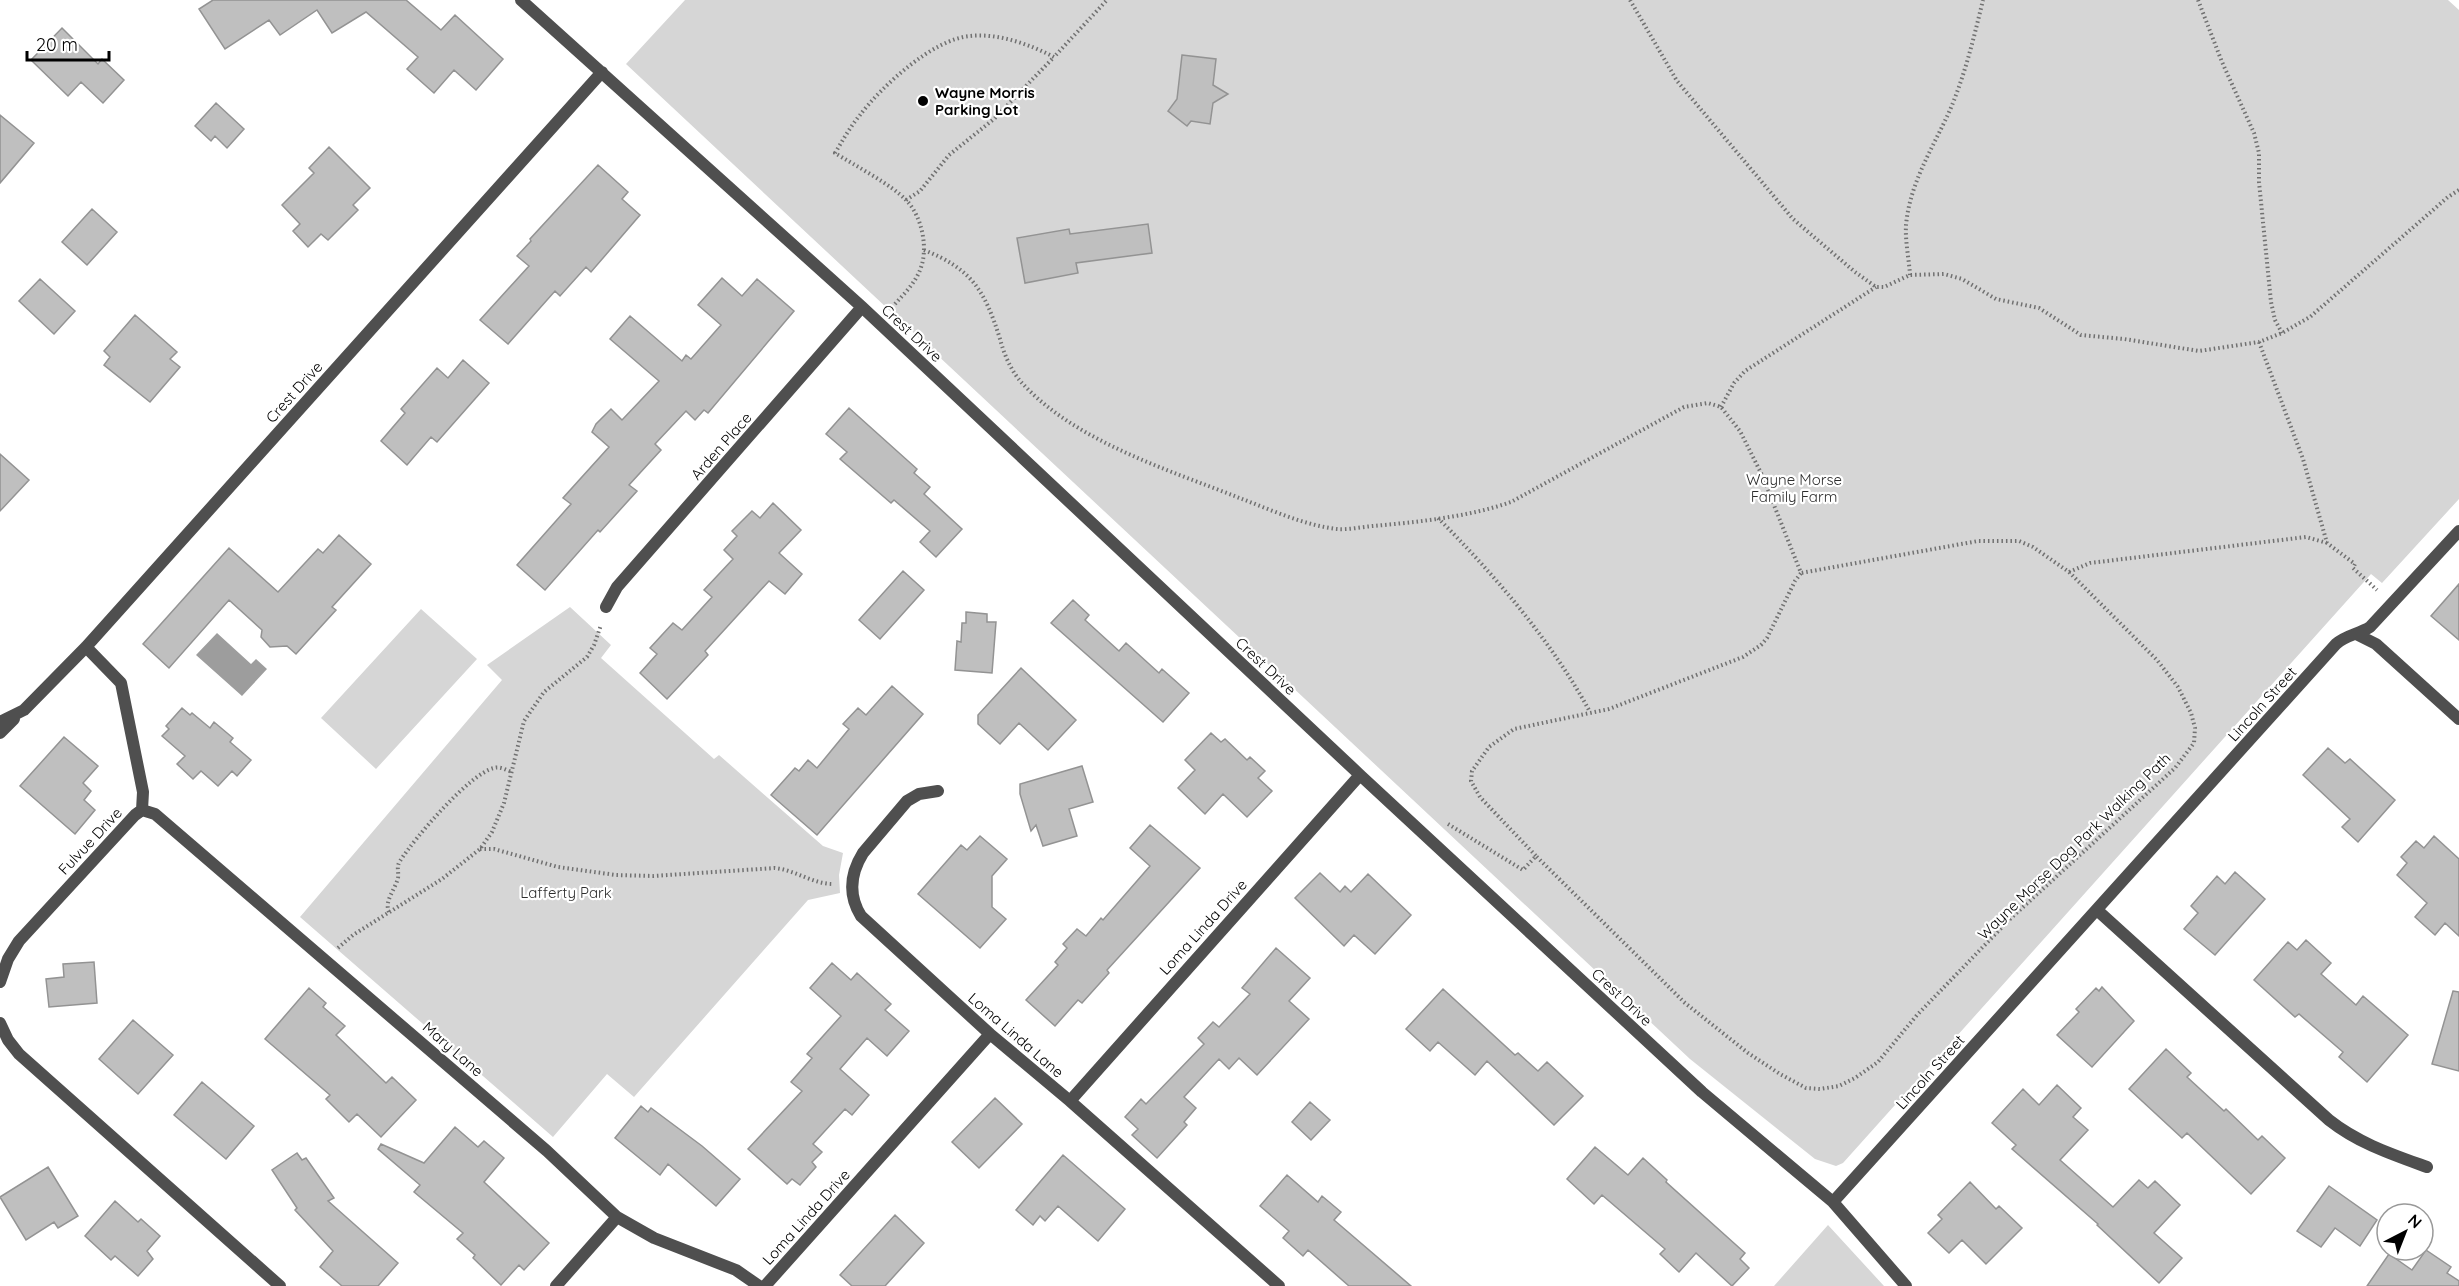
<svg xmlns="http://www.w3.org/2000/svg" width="2459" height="1286" viewBox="0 0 2459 1286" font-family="Quicksand,sans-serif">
	<rect width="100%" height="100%" fill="#fff"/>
	<!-- green -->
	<path fill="#d6d6d6" d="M685,0H2448L2459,10V499L2382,583L2371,574L1843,1163L1836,1166L1815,1159L1690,1059L626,64Z
		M570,607L611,645L601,658L714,759L719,755L823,846L843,853L839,875L840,893L808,900L634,1097L607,1074L553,1137L300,917L502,680L487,665Z
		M421,609L477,659L376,769L321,718Z
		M1828,1225L1884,1286H1774Z"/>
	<!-- water -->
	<path fill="#9d9d9d" d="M217,633L251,664L256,659L267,669L242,696L196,655Z"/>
	<!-- building -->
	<path fill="#bfbfbf" stroke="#939393" stroke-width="1.5" d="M213,0H406L441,30L455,15L503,59L476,90L454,70L434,93L407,69L418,57L366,12L332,33L317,10L280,35L269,20L225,49L199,9Z
		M62,28L98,64L102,59L124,80L103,103L81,82L68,96L31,60Z
		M1182,55L1216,59L1213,85L1228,94L1213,103L1210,124L1191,121L1187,126L1168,111L1177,99Z
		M216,103L244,129L227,148L215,136L211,141L195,126Z
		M0,115L34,143L0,183Z
		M329,147L370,188L353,205L358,210L328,240L321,234L308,247L293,231L300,224L282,205L314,173L309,168Z
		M598,165L628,192L622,199L640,215L591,272L586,267L560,296L555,291L508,344L480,320L529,266L517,256L531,241L530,239Z
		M92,209L117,232L87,265L62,242Z
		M1148,224L1152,253L1076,263L1078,273L1025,283L1017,238L1069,229L1070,234Z
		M722,278L742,296L757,279L794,311L708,413L704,410L695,420L686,411L655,444L661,450L629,485L637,491L600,532L598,530L545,590L517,565L571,504L563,498L609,447L592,432L596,424L611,409L622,420L659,381L610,339L630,316L682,361L686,355L691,359L721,325L698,305Z
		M40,279L75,311L54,334L19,301Z
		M135,315L177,352L170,359L180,367L150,402L104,365L110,357L104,351Z
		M463,360L489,383L437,442L431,437L407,465L381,441L405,413L401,409L437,368L448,378Z
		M849,408L917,469L914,473L930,487L924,494L962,529L936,557L920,542L930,531L894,500L891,503L840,459L847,452L826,434Z
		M0,454L29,480L0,511Z
		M773,503L801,530L779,553L802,574L785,594L769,581L705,651L708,655L667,699L640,673L657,654L650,648L673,623L682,630L712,597L704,590L733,559L724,550L737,536L732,531L752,511L760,518Z
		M339,535L371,564L332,607L336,610L296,654L287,646L270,647L261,637L262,630L229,600L169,668L143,644L229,548L278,592L318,549L323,553Z
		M903,571L924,590L880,639L859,620Z
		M2459,584V640L2431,616Z
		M1073,600L1089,615L1085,620L1119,651L1126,643L1159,673L1162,669L1189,693L1163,722L1051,623Z
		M966,612L987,614V622H996L992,673L955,670L957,641L961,642L962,623H966Z
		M1021,668L1076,720L1048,750L1019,723L1000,744L978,724V715Z
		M892,686L923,714L817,835L771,795L795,768L799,771L808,760L817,768L849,729L843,724L858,708L866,715Z
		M182,708L190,715L192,713L210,728L214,722L233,738L230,742L251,760L237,776L232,771L218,786L201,771L193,779L177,764L185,756L162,736L169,729L166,726Z
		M1211,733L1221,742L1225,739L1247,760L1250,757L1265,771L1258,778L1272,791L1247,817L1223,794L1205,814L1178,788L1195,770L1185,760Z
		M64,737L98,766L83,783L91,791L84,800L95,810L75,834L20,786Z
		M2328,748L2345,763L2350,759L2395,800L2358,842L2342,827L2350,819L2303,775Z
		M1082,766L1093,802L1069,809L1077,836L1043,846L1036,825L1031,831L1020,794V784Z
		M1150,825L1200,868L1107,970L1109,973L1082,1003L1078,1000L1055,1026L1026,1000L1058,965L1055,962L1067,948L1063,944L1077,929L1086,936L1101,918L1103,920L1150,866L1130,848Z
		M980,836L1007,859L992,876V907L1006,919L980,948L918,894L961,845L967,850Z
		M2434,836L2459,859V936L2445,923L2435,935L2415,917L2427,903L2397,875L2407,863L2401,857L2416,841L2424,848Z
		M2235,872L2265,899L2215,955L2184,929L2198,913L2191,906L2217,876L2225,884Z
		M1320,873L1340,892L1345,886L1351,892L1368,874L1411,915L1375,954L1354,935L1344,946L1295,898Z
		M2306,940L2331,963L2321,974L2356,1005L2363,996L2408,1035L2367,1082L2339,1057L2343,1052L2299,1014L2295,1017L2254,980L2288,942L2297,950Z
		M1276,948L1310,978L1289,1001L1309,1019L1257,1075L1239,1058L1229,1069L1219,1059L1184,1097L1196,1108L1184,1122L1187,1125L1157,1158L1132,1135L1138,1129L1125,1117L1141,1099L1146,1104L1204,1044L1198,1038L1213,1022L1219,1027L1250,994L1242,988Z
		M94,962L97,1003L49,1007L46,979L64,977L63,964Z
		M832,963L851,980L857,973L891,1004L885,1010L909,1031L887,1056L867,1038L840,1069L869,1095L852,1115L845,1109L813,1144L822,1152L812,1162L816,1167L800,1185L792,1179L787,1184L748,1149L802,1091L791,1082L812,1058L807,1054L841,1016L810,988Z
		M2102,987L2134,1021L2092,1067L2057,1035L2079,1012L2076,1009L2096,988L2099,991Z
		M309,988L326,1003L323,1007L345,1026L336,1035L386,1083L392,1077L416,1100L381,1137L357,1114L349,1122L326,1099L330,1095L265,1039Z
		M1443,989L1515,1055L1518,1053L1538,1071L1547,1062L1583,1096L1554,1125L1487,1061L1475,1075L1438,1042L1430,1051L1406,1029Z
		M2453,991L2459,992V1071L2432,1064Z
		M133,1020L173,1055L138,1094L99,1059Z
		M2166,1049L2191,1073L2187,1077L2224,1111L2226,1109L2258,1140L2262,1136L2285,1158L2251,1194L2187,1133L2182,1138L2129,1089Z
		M202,1082L254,1126L226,1159L174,1115Z
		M2057,1085L2081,1108L2073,1117L2088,1130L2060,1160L2113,1207L2139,1180L2148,1188L2155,1181L2180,1205L2154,1233L2182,1258L2159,1283L2097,1225L2098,1224L2012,1149L2016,1145L1992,1123L2023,1089L2039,1105Z
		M995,1098L1022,1124L979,1168L952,1142Z
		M1310,1102L1330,1120L1311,1140L1292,1122Z
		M641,1106L648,1112L651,1108L702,1146L740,1179L716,1206L668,1164L660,1175L615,1138Z
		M455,1127L478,1147L484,1141L504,1158L484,1182L549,1243L524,1270L519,1265L501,1285L473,1258L475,1255L457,1239L463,1233L414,1192L420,1185L378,1149L381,1144L424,1163Z
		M1595,1147L1628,1175L1643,1158L1667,1180L1666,1182L1745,1253L1740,1259L1749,1268L1732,1286L1696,1253L1679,1272L1660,1254L1665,1249L1602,1195L1594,1204L1567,1179Z
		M297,1153L302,1160L306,1158L334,1198L328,1201L398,1263L378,1286H342L320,1267L333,1251L295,1210L297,1208L272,1170Z
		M1063,1155L1125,1209L1098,1241L1058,1206L1045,1221L1040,1216L1033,1225L1016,1210Z
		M48,1167L78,1216L58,1228L54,1222L26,1240L0,1197Z
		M1287,1175L1318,1202L1322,1196L1341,1212L1334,1220L1411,1286H1349L1308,1250L1303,1256L1283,1238L1289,1231L1260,1206Z
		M1970,1182L1996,1209L1999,1206L2022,1228L1986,1264L1962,1240L1949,1253L1928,1233L1942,1219L1938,1215Z
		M2329,1186L2377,1220L2360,1246L2335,1228L2321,1247L2297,1231Z
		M115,1201L138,1222L141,1219L160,1236L147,1251L153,1259L138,1276L115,1256L111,1260L85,1236Z
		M895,1215L924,1243L885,1286H852L840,1275Z
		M2426,1250L2451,1267L2447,1273L2459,1281V1286H2367L2389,1254L2412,1270Z"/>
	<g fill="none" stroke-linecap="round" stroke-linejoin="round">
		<!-- path -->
		<path stroke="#717171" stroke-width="4" stroke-dasharray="1.5 3" stroke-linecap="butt" d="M1630,0L1677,81L1793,219L1855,272L1876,287H1884L1910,275L1944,274L1962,279L1996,299L2039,308L2081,335L2124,339L2199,351L2259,342L2282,333L2310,317L2448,197L2459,190
			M2198,0L2222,62L2254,133L2259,153V182L2271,302L2275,320L2282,333
			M906,200L920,191L949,155L994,119L1054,57
			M924,250C972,269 985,291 1000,339C1004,354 1011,371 1022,383C1075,441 1166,469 1237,497C1269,509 1303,525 1337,529C1348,530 1361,527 1373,526C1418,522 1468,517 1511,502L1684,407L1708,403L1721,407L1740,431L1762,475L1801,573L1795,581L1767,638L1761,645L1743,657L1609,709L1514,729L1489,747L1472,771L1471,781L1480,797L1536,856
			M1910,275C1909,259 1905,241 1906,225C1910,182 1933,148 1950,110C1965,75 1974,37 1983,0
			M895,304C904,294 915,283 920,270C929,249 922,216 906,200C892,185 854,165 835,153C843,140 850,127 860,115C882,86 933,39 970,36C998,33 1029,44 1054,57L1107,0
			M2259,342L2303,459L2327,543L2355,564L2353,568L2377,590
			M1721,407L1734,383L1745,371L1876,287
			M1438,518C1493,573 1553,643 1590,712
			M2069,572L2090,563L2306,537L2327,543
			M1448,824L1523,870L1536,856L1685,1003L1748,1053L1780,1074L1806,1088L1820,1089L1839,1086L1855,1078L1878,1062L1917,1015L2009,920L2175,768L2194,743L2195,728L2191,713L2178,687L2157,660L2069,572L2033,547L2019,541H1978L1801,573
			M480,849H494L558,867L616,875L653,876L775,868C795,870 813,884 833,884
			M389,912C384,901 395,890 398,878C399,871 396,867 400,861C414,839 470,773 494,768C500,766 506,770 512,772
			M338,948L353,935L442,879L480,849L492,832L504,803L524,721L544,692L587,657L594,645L601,625"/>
		<!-- minor -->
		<path stroke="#4f4f4f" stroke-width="12" d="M521,0L862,307L1360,775L1702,1092L1833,1202L1906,1286
			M606,607L617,587L862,307
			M2356,634L2376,644L2459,719
			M0,722L24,710L86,647L602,72
			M0,733L14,719
			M938,791L919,794L907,801L863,853C850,874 848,895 861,916L990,1034L1070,1101L1279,1286
			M142,810L155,814L547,1151L617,1217L654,1238L736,1270L759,1286
			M2097,910L2329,1120C2358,1143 2391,1154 2427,1167
			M0,982L8,959L19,941L135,815L142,810L143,792L121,683L86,647
			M0,1023L8,1040L19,1054L280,1286
			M1070,1101L1360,775
			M1833,1202L2336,644C2346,635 2359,634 2370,627L2459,531
			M556,1286L617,1217
			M765,1286L990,1034"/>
	</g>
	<!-- markers -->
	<circle fill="#000" stroke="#fff" stroke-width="2" cx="923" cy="101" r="6"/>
	<g text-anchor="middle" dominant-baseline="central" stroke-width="4.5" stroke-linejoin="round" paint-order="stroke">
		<!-- poi labels -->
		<g font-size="15" font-weight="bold" fill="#000" stroke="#fff" text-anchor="start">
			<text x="935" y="92">Wayne Morris<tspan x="935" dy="17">Parking Lot</tspan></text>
		</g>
		<!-- street labels -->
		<g font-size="15" fill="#000" stroke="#fff">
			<text transform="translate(912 333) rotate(43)">Crest Drive</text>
			<text transform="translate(294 392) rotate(-48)">Crest Drive</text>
			<text transform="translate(721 446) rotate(-49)">Arden Place</text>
			<text transform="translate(1266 666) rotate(43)">Crest Drive</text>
			<text transform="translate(2262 704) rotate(-48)">Lincoln Street</text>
			<text transform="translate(90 841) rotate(-47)">Fulvue Drive</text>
			<text transform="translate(2074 846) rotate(-44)">Wayne Morse Dog Park Walking Path</text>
			<text transform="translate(1203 927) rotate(-48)">Loma Linda Drive</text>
			<text transform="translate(1622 997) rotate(43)">Crest Drive</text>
			<text transform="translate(1016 1035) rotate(41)">Loma Linda Lane</text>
			<text transform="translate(453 1049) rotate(41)">Mary Lane</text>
			<text transform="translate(1930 1072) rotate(-48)">Lincoln Street</text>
			<text transform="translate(806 1217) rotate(-48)">Loma Linda Drive</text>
		</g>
		<!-- park labels -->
		<g font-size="15" fill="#2d2d2d" stroke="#fff">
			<text x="1794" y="479">Wayne Morse<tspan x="1794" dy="17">Family Farm</tspan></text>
			<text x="566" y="892">Lafferty Park</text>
		</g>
	</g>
	<!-- north arrow -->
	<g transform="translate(2405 1232) rotate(42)"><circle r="28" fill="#ffffff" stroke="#999999" stroke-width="1.5"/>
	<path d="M0-4.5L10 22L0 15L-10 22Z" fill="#000000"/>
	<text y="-9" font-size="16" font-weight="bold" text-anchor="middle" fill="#000000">N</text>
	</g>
	<!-- scale -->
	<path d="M27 51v9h82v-9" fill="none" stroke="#000000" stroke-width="3"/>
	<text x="36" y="51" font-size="18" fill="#000000" stroke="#ffffff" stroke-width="4.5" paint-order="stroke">20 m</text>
</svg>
